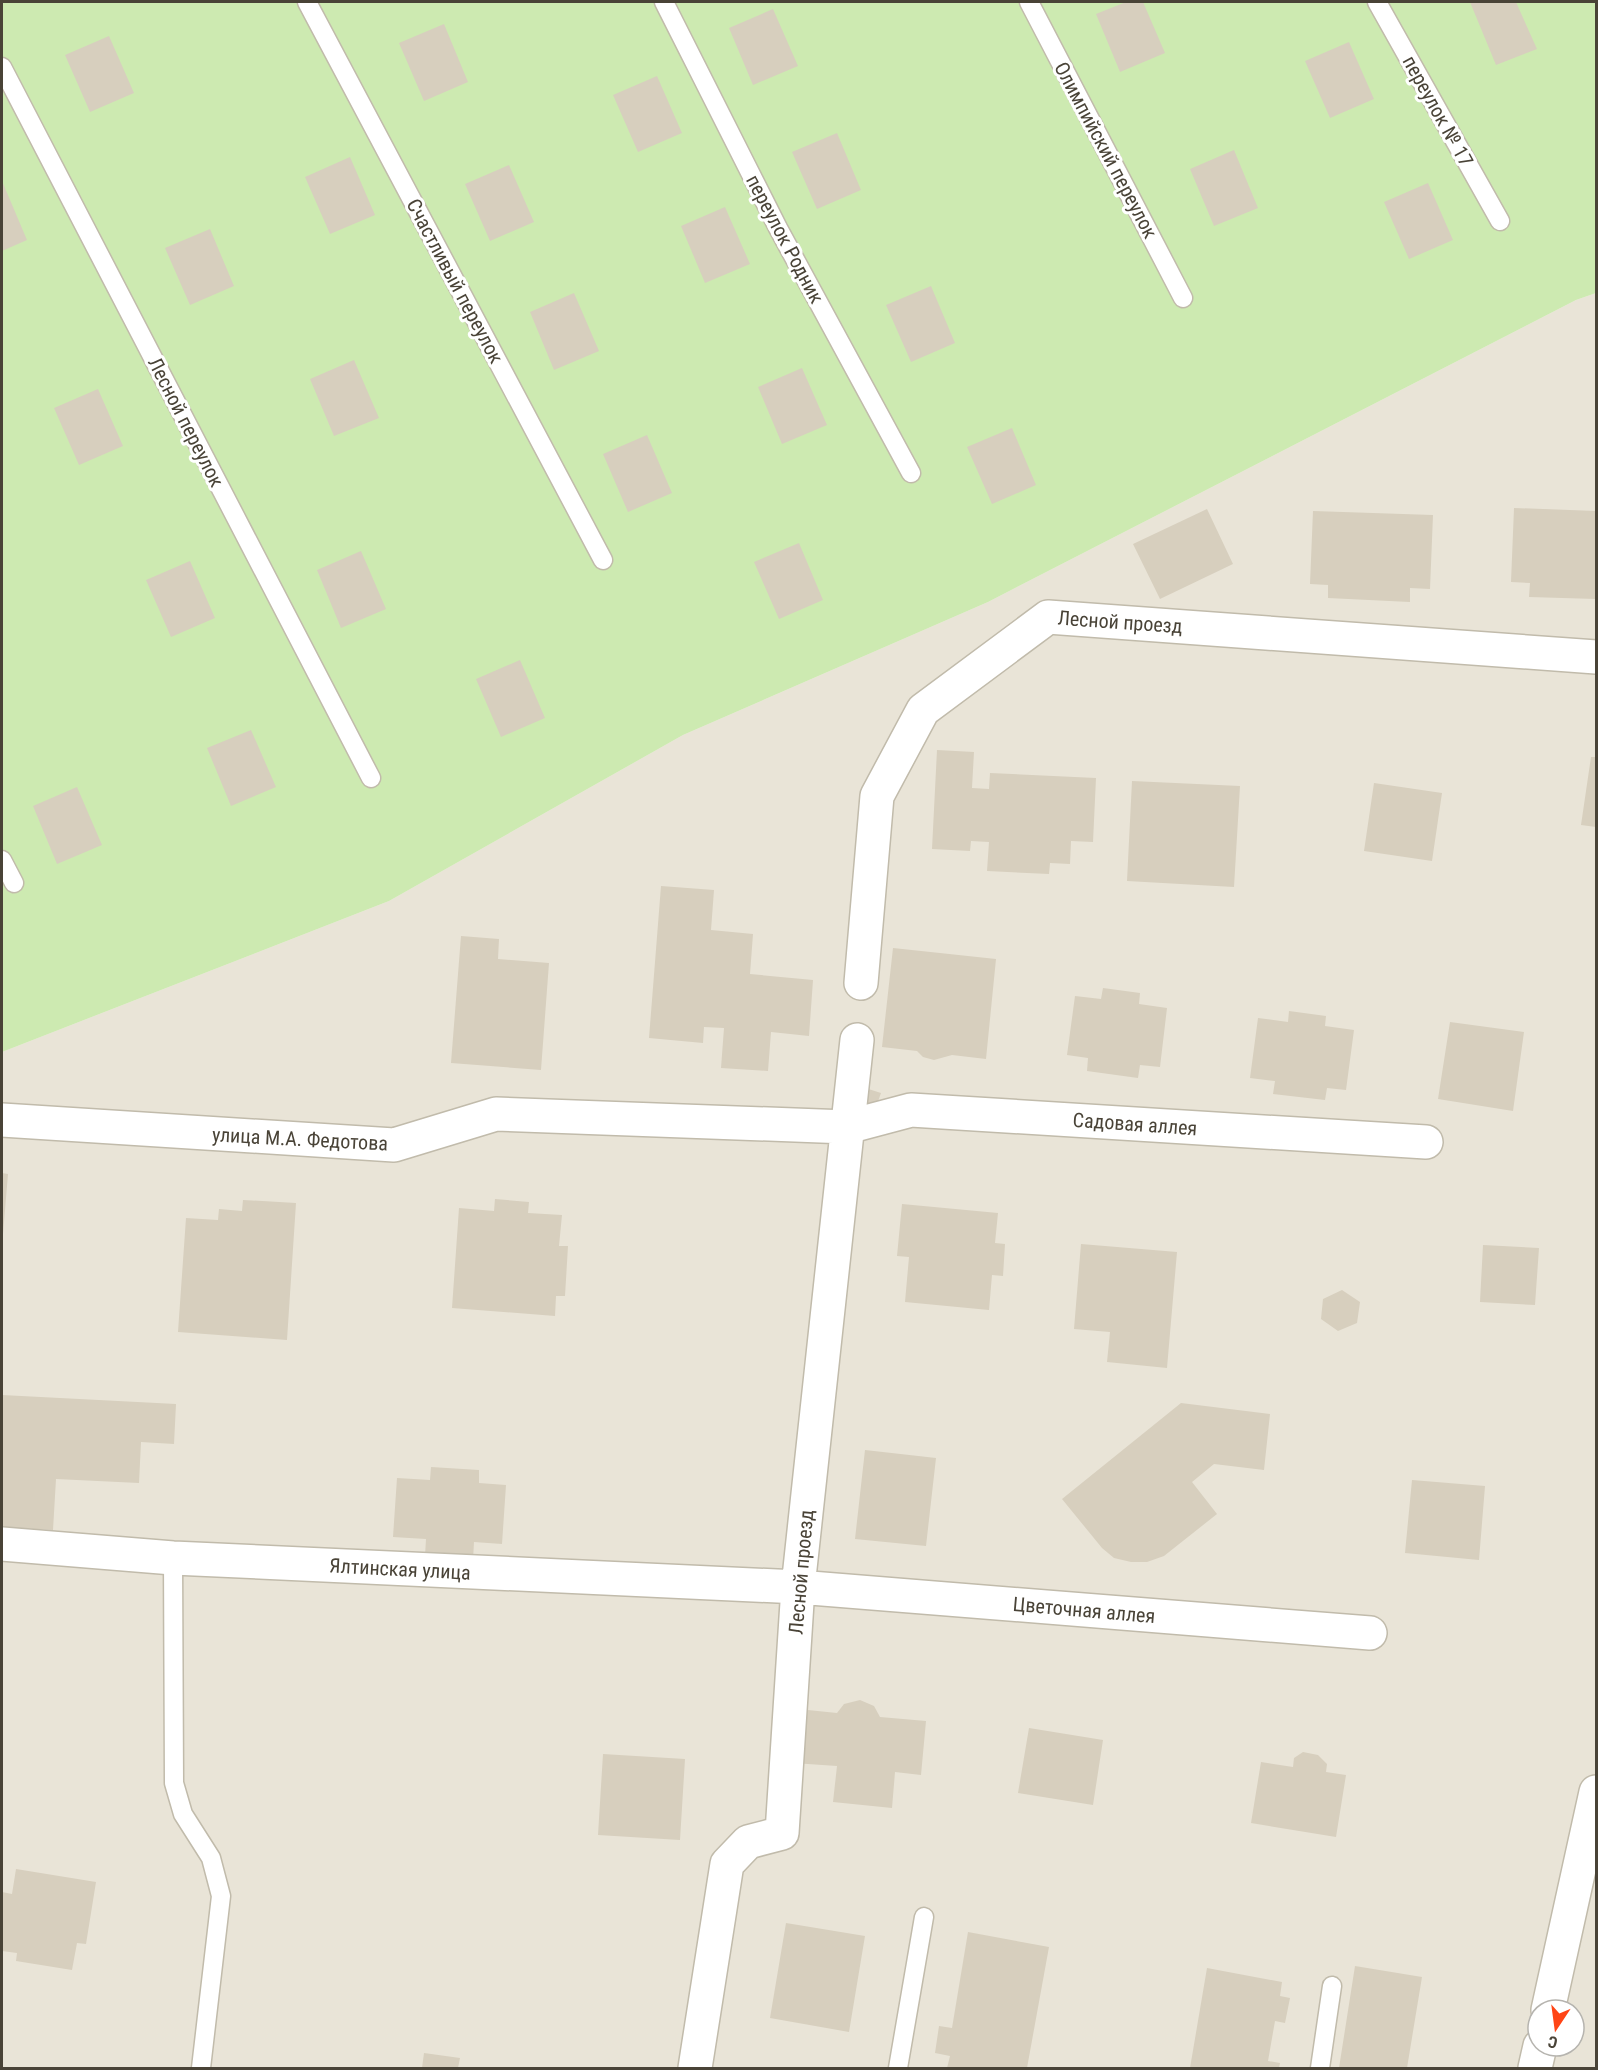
<svg xmlns="http://www.w3.org/2000/svg" width="1598" height="2070" viewBox="0 0 1598 2070" font-family="'Roboto Condensed',sans-serif">
	<rect width="100%" height="100%" fill="#f5f2e9"/>
	<!-- residential -->
	<path fill="#e9e4d7" fill-rule="evenodd" d="M1596,293V2068H2V1052L389,901L683,735L988,602L1576,300ZM1538,2010H1574V2046H1538Z"/>
	<!-- garden -->
	<path fill="#cdeab1" d="M2,2H1596V293L1576,300L988,602L683,735L389,901L2,1052Z"/>
	<!-- building -->
	<path fill="#d7cfbe" d="M1126,2H1143L1165,53L1120,72L1096,14Z
		M1470,2H1516L1537,49L1496,65Z
		M773,9L798,66L753,85L729,28Z
		M444,24L468,82L424,101L399,43Z
		M109,36L134,93L90,112L65,55Z
		M1349,42L1374,99L1330,118L1305,61Z
		M657,76L682,133L638,152L613,95Z
		M837,133L861,190L817,209L792,152Z
		M1234,150L1258,208L1214,226L1190,169Z
		M350,157L375,215L330,234L305,177Z
		M509,165L534,222L490,241L465,184Z
		M2,181L27,240L2,251Z
		M1428,183L1453,240L1409,259L1384,202Z
		M725,207L750,264L705,283L681,226Z
		M210,229L234,286L190,305L165,248Z
		M931,286L955,343L911,362L886,305Z
		M574,293L599,351L554,370L530,312Z
		M354,360L379,418L334,436L310,379Z
		M802,368L827,425L782,444L758,387Z
		M98,389L123,446L79,465L54,408Z
		M1012,428L1036,485L992,504L967,447Z
		M647,435L672,493L628,512L603,454Z
		M1514,508L1596,511V599L1529,597L1530,583L1511,582Z
		M1207,509L1233,564L1160,599L1133,544Z
		M1313,511L1433,515L1430,589L1410,588V602L1328,598V585L1310,584Z
		M799,543L823,600L779,619L754,562Z
		M361,551L386,609L341,628L317,570Z
		M190,561L215,618L171,637L146,580Z
		M520,660L545,718L501,737L476,679Z
		M251,730L276,787L231,806L207,748Z
		M937,750L974,752L972,788L989,789L990,773L1096,778L1093,842L1071,841L1070,864L1050,863L1049,874L987,871L989,842L971,841L970,851L932,849Z
		M1591,757H1596V827L1581,825Z
		M1132,781L1240,786L1234,887L1127,881Z
		M1374,783L1442,793L1432,861L1364,851Z
		M77,787L102,845L57,864L33,806Z
		M661,886L714,890L711,930L753,934L750,974L813,980L809,1036L771,1032L768,1071L721,1068L724,1028L704,1027L703,1043L649,1038Z
		M461,936L499,939L498,959L549,963L541,1070L451,1063Z
		M893,948L996,959L986,1059L952,1055L934,1060L923,1057L917,1051L882,1047Z
		M1103,988L1140,993L1139,1004L1167,1008L1160,1067L1140,1065L1138,1078L1087,1071L1088,1058L1067,1055L1075,996L1101,999Z
		M1289,1011L1326,1016L1325,1026L1354,1030L1346,1090L1327,1088L1325,1100L1273,1094L1275,1081L1250,1078L1258,1018L1288,1022Z
		M1450,1022L1524,1032L1513,1111L1438,1099Z
		M856,1085L881,1093L876,1107L852,1099Z
		M2,1173L8,1174L3,1234H2Z
		M495,1199L529,1202L528,1213L562,1215L559,1246H568L565,1296H556L555,1316L452,1308L459,1208L494,1211Z
		M243,1200L296,1203L287,1340L178,1332L186,1218L218,1220L219,1209L242,1211Z
		M902,1204L998,1213L995,1243L1005,1244L1003,1276L992,1275L989,1310L905,1302L909,1257L897,1256Z
		M1081,1244L1177,1252L1167,1368L1107,1362L1110,1332L1074,1329Z
		M1483,1245L1539,1248L1535,1305L1480,1302Z
		M1342,1290L1360,1302L1357,1323L1338,1331L1321,1319L1323,1299Z
		M2,1395L176,1404L174,1444L141,1442L139,1483L56,1479L53,1530L2,1527Z
		M1181,1403L1270,1414L1264,1470L1214,1464L1192,1482L1217,1514L1164,1556L1147,1562H1131L1114,1558L1102,1548L1062,1499Z
		M865,1450L936,1458L926,1546L855,1539Z
		M431,1467L479,1470V1483L506,1485L502,1544L474,1542L473,1560L425,1556L426,1539L393,1537L397,1478L430,1480Z
		M1412,1480L1485,1486L1479,1560L1405,1553Z
		M860,1700L874,1706L880,1717L926,1721L921,1775L895,1772L892,1808L833,1802L837,1766L793,1763L798,1709L837,1713L844,1704Z
		M1029,1728L1103,1740L1093,1805L1018,1793Z
		M1303,1752L1318,1755L1327,1764L1326,1772L1346,1775L1336,1837L1251,1823L1261,1762L1293,1767L1294,1758Z
		M603,1754L685,1759L680,1840L598,1835Z
		M16,1869L96,1882L86,1944L77,1943L72,1970L16,1961L17,1953L2,1951V1892L12,1894Z
		M786,1923L865,1936L849,2032L770,2018Z
		M968,1932L1049,1947L1027,2068H947L950,2056L935,2053L939,2026L952,2028Z
		M1355,1966L1422,1977L1407,2068H1339Z
		M1207,1968L1282,1982L1280,1996L1290,1998L1285,2023L1275,2021L1268,2061L1280,2063L1279,2068H1190Z
		M424,2053L460,2058L458,2068H422Z"/>
	<g fill="none" stroke-linecap="round" stroke-linejoin="round">
		<defs>
			<path id="service" d="M307,2L603,560
				M664,2L778,228L911,473
				M1029,2L1183,298
				M1377,2L1500,221
				M2,67L371,778
				M2,860L14,883
				M173,1558L174,1783L183,1814L211,1858L221,1896L201,2068
				M898,2068L924,1917
				M1320,2068L1332,1986"/>
			<path id="minor" d="M861,983L877,796L923,710L1048,617L1596,657
				M2,1120L394,1145L496,1114L847,1127L911,1110L1426,1142
				M2,1544L173,1558L798,1587L1370,1633
				M1548,2010L1596,1792
				M695,2068L727,1864L748,1842L782,1833L798,1587L857,1040
				M1535,2068L1540,2046"/>
		</defs>
		<!-- service casing -->
		<use href="#service" stroke="#c1bbab" stroke-width="21"/>
		<!-- minor casing -->
		<use href="#minor" stroke="#c1bbab" stroke-width="36"/>
		<!-- service -->
		<use href="#service" stroke="#fff" stroke-width="18"/>
		<!-- minor -->
		<use href="#minor" stroke="#fff" stroke-width="33"/>
	</g>
	<g text-anchor="middle" dominant-baseline="central" stroke-width="6" stroke-linejoin="round" paint-order="stroke">
		<!-- street labels -->
		<g font-size="20" fill="#494337" stroke="#fff">
			<text transform="translate(1438 111) rotate(61)">переулок № 17</text>
			<text transform="translate(1106 150) rotate(62)">Олимпийский переулок</text>
			<text transform="translate(785 239) rotate(62)">переулок Родник</text>
			<text transform="translate(455 281) rotate(62)">Счастливый переулок</text>
			<text transform="translate(186 422) rotate(63)">Лесной переулок</text>
			<text transform="translate(1120 622) rotate(4)">Лесной проезд</text>
			<text transform="translate(1135 1124) rotate(4)">Садовая аллея</text>
			<text transform="translate(300 1139) rotate(3)">улица М.А. Федотова</text>
			<text transform="translate(400 1569) rotate(3)">Ялтинская улица</text>
			<text transform="translate(801 1572) rotate(-85)">Лесной проезд</text>
			<text transform="translate(1084 1610) rotate(5)">Цветочная аллея</text>
		</g>
	</g>
	<!-- border -->
	<rect width="1598" height="2070" fill="none" stroke="#494337" stroke-width="6"/>
	<!-- north arrow -->
	<g transform="translate(1556 2028) rotate(193)"><circle r="28" fill="#ffffff" stroke="#b6b4af" stroke-width="1.5"/>
	<path d="M0-4.5L10 22L0 15L-10 22Z" fill="#ff4516"/>
	<text y="-9" font-size="16" font-weight="bold" text-anchor="middle" fill="#494337">С</text>
	</g>
</svg>
